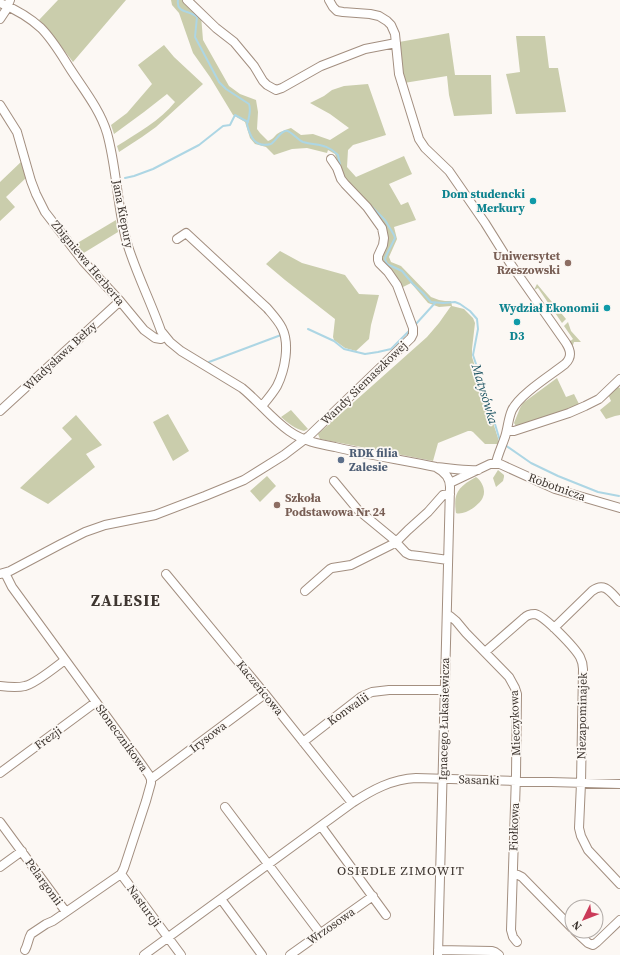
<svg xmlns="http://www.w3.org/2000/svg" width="620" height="955" viewBox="0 0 620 955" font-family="'Source Serif 4',serif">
	<rect width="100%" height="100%" fill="#fcf8f4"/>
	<!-- green -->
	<path fill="#cacdac" d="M58,0H126L73,62L48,29L39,20Z
		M171,0H184L201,15L203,40L229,86L240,94L256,100L258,112L257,129L260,133L268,141C273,139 274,137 277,134C281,131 286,130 291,128L301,135L313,134L330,140L349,128L330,114L310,103L324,96L332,90L344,86L368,84L386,135L353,145L348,150L347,167L356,177L404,156L412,174L389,184L401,205L408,202L416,220L394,227L397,239L389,257L391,262L401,266L431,297L439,300L445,301H451L452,306L464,309L473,318L475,323L472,349V357L498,438L499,444H485L473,432L471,431H468L438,443L433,461L320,439L318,434L427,337L439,323L451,306L439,307L428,303L411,283L401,288L385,267L381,259L386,229L383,221L373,209L346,184L339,167L335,154L328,150L327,153L307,148L292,149L274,155L266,147L255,144L250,138L245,122L233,115L210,77L193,53L179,13L172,5Z
		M449,33L455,75H491L492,114L454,116L449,95L447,76L404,83L399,42L433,36Z
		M516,36H545L549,68H558L566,112L516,114L506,74L520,72Z
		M164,45L174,57L203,84L156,127L142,137L119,152L117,146C136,134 161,120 175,102L167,94L144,112L114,134L111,125L127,113L152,84L138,65Z
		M23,160L28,176L6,197L15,207L0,221V182Z
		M116,220L118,232L82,254L74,245Z
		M280,251L302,263L345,275L359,294L379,295L371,325L369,339L356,351L345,348L334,340L333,337L335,319L285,280L266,264Z
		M537,284L566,319L562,323L538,288L534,290Z
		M568,322L571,331L581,342H574L573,345L571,346L569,342L573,339L564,326Z
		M557,378L566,397L574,394L580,406L518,427L516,426L514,423L520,408L523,403Z
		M616,386L620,388V415L615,416L606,419L600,410L611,401L608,394Z
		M291,410L308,429L304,431C295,429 288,423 281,417Z
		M168,414L189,451L173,461L153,422Z
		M76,415L102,445L86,454L95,467L48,504L20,488L72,439L62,428Z
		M498,470L504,475V477L503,481L496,487L493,478Z
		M267,476L276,486L260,502L250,491Z
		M476,477C482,481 486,490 483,497C480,505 464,516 456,513C453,493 458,487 476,477Z"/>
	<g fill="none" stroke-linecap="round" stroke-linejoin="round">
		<!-- stream -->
		<path stroke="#add6e4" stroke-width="2" d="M178,0C176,14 190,10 197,17L195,37L219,82L226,89L249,104C251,109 249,119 247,124C250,137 255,148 271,144C276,141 279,133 285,131C290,129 297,140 303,142C318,146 326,143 338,155L340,165
			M125,178L134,176L153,169L199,145L223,126L230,125L235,115L248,122
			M371,206L385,220L394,235L395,238L386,256L385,259L387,264L402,271L413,284L423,293L431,302L443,303L455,302L460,304L470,311L477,319L478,329L473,355L487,397L500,441
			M415,325L435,303
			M308,329L334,341L344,349L365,354L378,352L391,349L410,330
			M209,362L281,335
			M505,445L531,463L558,476L598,492L619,496"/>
		<defs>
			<path id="minor" d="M187,0L216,28L234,42L254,66L263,81L267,85L276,90L282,88L321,66L365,49L396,43
				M329,0L333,7L337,11L343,12L370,14L379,16L387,21L391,25L395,34L399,74L419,139L425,148L449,171L485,223L510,263L566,343C571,351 572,357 565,364C551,375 520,394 512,410C508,419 508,428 505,437C502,446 498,454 496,463
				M0,3C15,9 29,17 41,28C53,40 62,56 71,70C84,90 100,110 107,133C117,169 117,207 127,243C136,273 151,302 161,331L170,342L181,351L242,388C258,401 272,419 289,431C303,441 319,444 335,447C368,455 403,460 436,467C450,468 464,471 478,470
				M0,19L6,10L10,0
				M0,105L17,132L31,181L36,194L45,212L83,261L120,301L144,330L155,338L161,339L165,336
				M177,239L186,233L267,308C272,314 278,320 282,328C290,344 285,370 277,386C273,393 267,400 262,406
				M0,411L120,301
				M507,431H514L569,413L585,406L599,399L620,379
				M437,468C445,472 450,478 450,487L438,955
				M334,481L358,510L392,538L406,553L410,555L419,556L448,560
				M450,483L490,464H500L555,489L620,508
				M5,573L12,587L142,765L149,775L151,779V783L146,801L124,868L121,874L53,921L46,924L31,934C28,939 28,945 25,950
				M0,574L10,571L61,544L85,532L105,525L155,515L205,496L244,480L284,455L309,436L411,338L413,334V328L397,285L388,272L379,263L378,260V256L383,245L384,238L382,228L367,207L345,184L341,179L337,168L331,159
				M166,574L265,694L352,803
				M305,591L330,569L332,568L351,565L391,545L399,539L408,530L428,512L443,495L450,494
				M447,615L450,616L456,621L466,633L509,677L515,688L517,694L516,775L511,930L513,937L517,942
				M554,628L592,591C605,581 611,593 620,602
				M485,652L524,618C527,615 531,614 535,614C545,616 575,648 580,657C582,661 583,665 583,669L581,783L579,828L581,836L588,850L620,884
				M0,686C8,687 17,688 25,686C35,684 57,666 65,660
				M303,742L361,697L365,695L372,692L389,690H445
				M0,773L96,702
				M151,779L265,694
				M225,807L320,933
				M0,822L66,912
				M321,826L386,915
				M0,867L22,851
				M121,874L181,955
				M513,874L518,875L522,877L572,928
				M221,899L262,955
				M575,931L588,943L593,945L597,942L620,920
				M438,950L492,951L495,952L499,955
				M144,955L352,803C372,790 392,779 416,778L620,784
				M290,955L373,896"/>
		</defs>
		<!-- minor casing -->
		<use href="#minor" stroke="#a38f80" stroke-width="10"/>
		<!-- minor -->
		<use href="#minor" stroke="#fff" stroke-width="8"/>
	</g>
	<!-- markers -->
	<g fill="#0f9aa8" stroke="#fcf8f4" stroke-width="1.5">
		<circle cx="533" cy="201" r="4"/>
		<circle cx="607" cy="308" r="4"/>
		<circle cx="517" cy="322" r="4"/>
	</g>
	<g fill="#8d6e63" stroke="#fcf8f4" stroke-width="1.5">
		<circle cx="568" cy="263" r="4"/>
		<circle cx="277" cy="505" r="4"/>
	</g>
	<circle fill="#5c6f8a" stroke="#fcf8f4" stroke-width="1.5" cx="341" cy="460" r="4"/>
	<g text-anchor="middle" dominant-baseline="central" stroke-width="3.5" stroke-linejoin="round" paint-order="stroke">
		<!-- culture labels -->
		<g font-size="12" font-weight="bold" fill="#0d838f" stroke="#fcf8f4" text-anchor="end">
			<text x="525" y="194">Dom studencki<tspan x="525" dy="14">Merkury</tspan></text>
			<text x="599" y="308">Wydział Ekonomii</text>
			<text x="517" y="336" text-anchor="middle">D3</text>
		</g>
		<!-- street labels -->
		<g font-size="12" fill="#3e3630" stroke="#fcf8f4">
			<text transform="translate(123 214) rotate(79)">Jana Kiepury</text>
			<text transform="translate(88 263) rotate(50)">Zbigniewa Herberta</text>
			<text transform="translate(60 356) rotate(-43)">Władysława Bełzy</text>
			<text transform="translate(364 383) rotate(-44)">Wandy Siemaszkowej</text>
			<text transform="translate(557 487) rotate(20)">Robotnicza</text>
			<text transform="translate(260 688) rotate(51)">Kaczeńcowa</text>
			<text transform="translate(348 709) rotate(-35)">Konwalii</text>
			<text transform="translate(582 716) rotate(-89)">Niezapominajek</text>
			<text transform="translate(444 719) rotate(-89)">Ignacego Łukasiewicza</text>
			<text transform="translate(515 723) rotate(-92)">Mieczykowa</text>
			<text transform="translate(208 737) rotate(-37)">Irysowa</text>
			<text transform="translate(48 738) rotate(-36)">Frezji</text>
			<text transform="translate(122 738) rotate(54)">Słonecznikowa</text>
			<text transform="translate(479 780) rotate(2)">Sasanki</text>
			<text transform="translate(514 827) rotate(-88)">Fiołkowa</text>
			<text transform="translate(44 882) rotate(54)">Pelargonii</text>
			<text transform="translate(144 906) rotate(54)">Nasturcji</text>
			<text transform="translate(331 926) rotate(-35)">Wrzosowa</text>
		</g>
		<!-- education labels -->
		<g font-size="12" font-weight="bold" fill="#785e54" stroke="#fcf8f4" text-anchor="end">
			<text x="560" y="256">Uniwersytet<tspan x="560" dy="14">Rzeszowski</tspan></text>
			<text x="285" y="498" text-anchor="start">Szkoła<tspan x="285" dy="14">Podstawowa Nr 24</tspan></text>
		</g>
		<!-- service labels -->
		<g font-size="12" font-weight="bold" fill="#4e5e75" stroke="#fcf8f4" text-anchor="start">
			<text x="349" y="453">RDK filia<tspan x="349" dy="14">Zalesie</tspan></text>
		</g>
		<!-- water labels -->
		<g font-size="13" font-style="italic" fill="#195160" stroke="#fcf8f4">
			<text transform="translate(485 394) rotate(73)">Matysówka</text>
		</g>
		<!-- neighbourhood labels -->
		<g font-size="13" letter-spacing="1" fill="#3e3630" stroke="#fcf8f4">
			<text x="401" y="870">OSIEDLE ZIMOWIT</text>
		</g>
		<!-- district labels -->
		<g font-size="16" font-weight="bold" letter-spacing="1" fill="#3e3630" stroke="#fcf8f4">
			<text x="126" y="600">ZALESIE</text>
		</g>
	</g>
	<!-- north arrow -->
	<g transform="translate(584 919) rotate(227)"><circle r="19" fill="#fcf8f4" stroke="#b0aaa6"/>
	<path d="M0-3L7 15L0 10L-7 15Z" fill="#cb3b59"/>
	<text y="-6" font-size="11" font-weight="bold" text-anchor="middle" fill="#3e3630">N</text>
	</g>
</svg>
